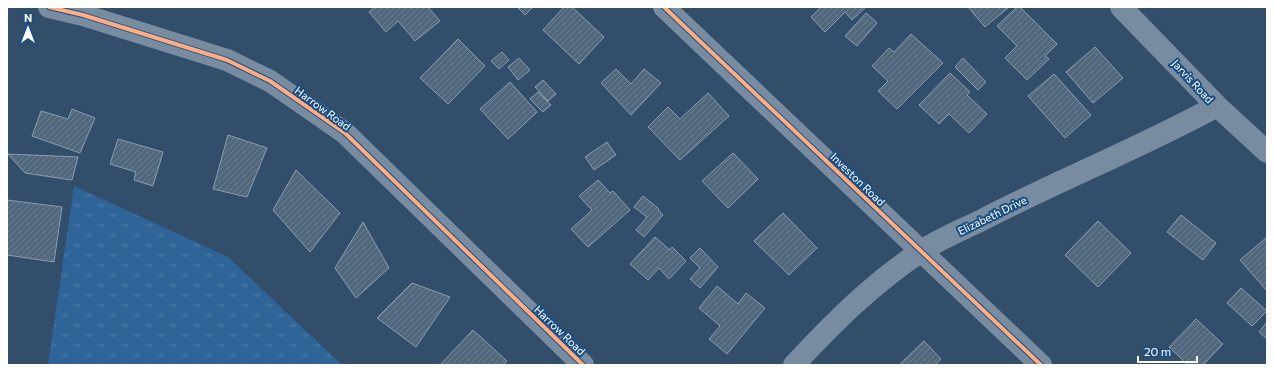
<svg xmlns="http://www.w3.org/2000/svg" width="1274" height="372" viewBox="0 0 1274 372" font-family="Commissioner,sans-serif">
	<defs>
		<pattern id="grass-tufts" width="24" height="20" patternUnits="userSpaceOnUse"><rect width="24" height="20" fill="#2f6499"/><path d="M3 7l-1-3M5 7V3M7 7l1-3M15 17l-1-3M17 17v-4M19 17l1-3" fill="none" stroke="#4e7ba8"/></pattern>
		<pattern id="building-hatch" width="6" height="6" patternUnits="userSpaceOnUse"><rect width="6" height="6" fill="#50677d"/><path d="M-1 1l2-2M0 6l6-6M5 7l2-2" fill="none" stroke="#6a7e90"/></pattern>
	</defs>
	<rect width="100%" height="100%" fill="#324e6b"/>
	<!-- grass -->
	<path fill="url(#grass-tufts)" d="M74,186L228,257L342,365H48Z"/>
	<!-- building -->
	<path fill="url(#building-hatch)" stroke="#8c9daf" d="M375,7H428L440,21L415,41L398,21L386,32L369,12Z
		M517,7H533L525,15Z
		M564,7H572L604,37L579,64L543,30Z
		M821,7H866L852,20L845,12L825,32L811,17Z
		M968,7H1009L985,27Z
		M1017,7H1020L1057,44L1045,56L1049,59L1027,80L1005,58L1017,46L997,26Z
		M866,13L877,23L857,46L845,36Z
		M911,34L943,63L897,109L878,91L888,81L872,66L889,48L894,52Z
		M458,39L485,66L448,104L420,78Z
		M1095,47L1123,78L1093,103L1066,72Z
		M502,52L509,60L499,69L491,61Z
		M519,58L530,70L518,80L508,67Z
		M963,58L986,82L978,90L955,67Z
		M616,69L631,84L644,69L661,83L631,115L601,83Z
		M950,73L970,92L967,95L987,114L969,133L949,114L939,124L919,105Z
		M1054,74L1091,115L1065,138L1028,96Z
		M543,80L556,94L548,101L535,87Z
		M510,82L537,112L508,139L480,109Z
		M538,92L551,105L543,112L530,99Z
		M708,93L729,116L680,160L648,127L668,107L680,119Z
		M72,109L95,118L80,153L32,136L41,111L68,119Z
		M228,135L267,148L247,197L213,189Z
		M118,139L163,152L153,186L134,180L136,172L110,164Z
		M607,142L616,155L594,170L585,157Z
		M733,153L758,179L728,208L702,181Z
		M8,154L78,157L72,180L25,173Z
		M296,170L340,213L310,252L273,210Z
		M598,180L610,193L613,191L630,210L588,247L571,229L592,210L579,196Z
		M643,196L659,209L658,210L663,215L644,237L636,230L647,217L634,207Z
		M7,200L62,207L54,262L7,255Z
		M783,213L817,248L789,275L754,241Z
		M1181,215L1216,243L1203,260L1167,232Z
		M1098,221L1131,253L1098,287L1065,255Z
		M363,222L389,268L356,298L335,268Z
		M655,237L670,250L672,247L686,261L669,279L659,268L648,280L630,264Z
		M1267,237V291L1240,260Z
		M700,248L718,267L700,288L690,279L700,268L690,258Z
		M412,283L450,297L416,347L377,318Z
		M717,286L738,304L746,293L765,308L727,354L709,339L720,326L699,308Z
		M1241,288L1267,311L1252,326L1227,303Z
		M1196,319L1223,344L1203,365H1188L1169,347Z
		M1267,322V339L1259,332Z
		M473,330L507,361L503,365H440Z
		M924,341L941,359L935,365H899Z"/>
	<g fill="none" stroke-linecap="round" stroke-linejoin="round">
		<!-- street -->
		<path stroke="#788ca1" stroke-width="22" d="M49,7L83,15L227,60L270,81L345,133L583,365
			M664,7L1041,365
			M1121,7L1217,106L1267,152
			M794,365C833,323 872,284 920,252C939,239 962,230 982,220C1059,180 1140,148 1217,106"/>
		<defs>
			<path id="cycleway" d="M49,7L83,15L227,60L270,81L345,133L583,365
				M664,7L1041,365"/>
		</defs>
		<!-- cycleway casing -->
		<use href="#cycleway" stroke="#1b4e82" stroke-width="6"/>
		<!-- cycleway -->
		<use href="#cycleway" stroke="#ffac80" stroke-width="4"/>
	</g>
	<g text-anchor="middle" dominant-baseline="central" stroke-width="4" stroke-linejoin="round" paint-order="stroke">
		<!-- street labels -->
		<g font-size="11" fill="#fff" stroke="#1b4e82">
			<text transform="translate(1193 81) rotate(47)">Jarvis Road</text>
			<text transform="translate(323 108) rotate(36)">Harrow Road</text>
			<text transform="translate(858 179) rotate(44)">Investon Road</text>
			<text transform="translate(992 215) rotate(-26)">Elizabeth Drive</text>
			<text transform="translate(560 330) rotate(44)">Harrow Road</text>
		</g>
	</g>
	<!-- border -->
	<rect width="1274" height="372" fill="none" stroke="#ffffff" stroke-width="16"/>
	<!-- north arrow -->
	<g transform="translate(28 28)" stroke="#1b4e82" stroke-width="3" paint-order="stroke">
	<path d="M0-3L7 15L0 10L-7 15Z" fill="#ffffff"/>
	<text y="-6" font-size="11" font-weight="bold" text-anchor="middle" fill="#ffffff">N</text>
	</g>
	<!-- scale -->
	<path d="M1138 356v6h59v-6" fill="none" stroke="#ffffff" stroke-width="2"/>
	<text x="1144" y="356" font-size="12" fill="#ffffff" stroke="#1b4e82" stroke-width="3" paint-order="stroke">20 m</text>
</svg>
